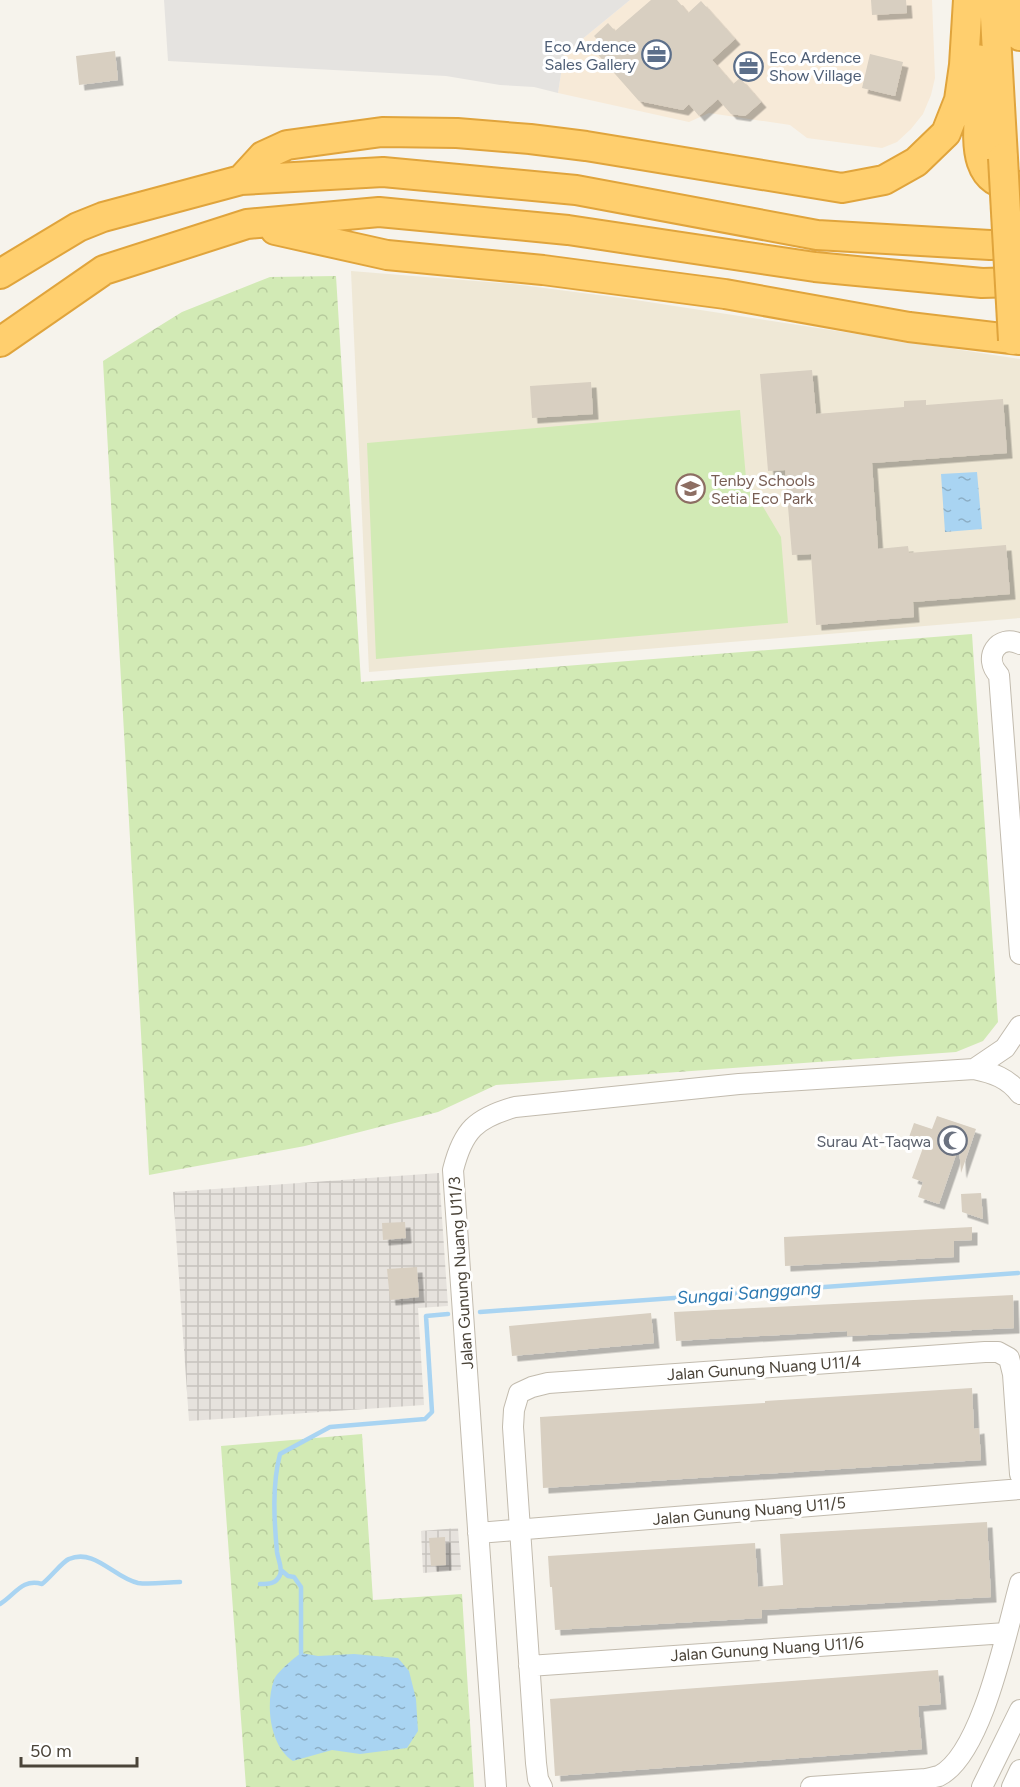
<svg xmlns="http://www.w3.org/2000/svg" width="1020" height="1787" viewBox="0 0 1020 1787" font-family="Figtree,sans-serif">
	<defs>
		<pattern id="industrial-grid" width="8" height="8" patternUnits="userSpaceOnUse" patternTransform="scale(1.5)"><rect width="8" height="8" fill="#e6e2dd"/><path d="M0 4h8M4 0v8" fill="none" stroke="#c7c3be"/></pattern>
		<pattern id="forest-crowns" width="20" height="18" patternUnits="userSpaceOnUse" patternTransform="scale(1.5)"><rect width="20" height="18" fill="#d2eab5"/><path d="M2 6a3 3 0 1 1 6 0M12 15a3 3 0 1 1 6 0" fill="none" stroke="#b6ca9c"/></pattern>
		<pattern id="water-ripples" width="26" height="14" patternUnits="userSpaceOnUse" patternTransform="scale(1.5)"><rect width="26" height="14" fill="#a9d4f2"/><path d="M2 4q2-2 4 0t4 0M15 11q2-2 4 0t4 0" fill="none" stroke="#8caec5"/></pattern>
		<filter id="shadow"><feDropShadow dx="5.5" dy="5.5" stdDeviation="0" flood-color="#0004"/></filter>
	</defs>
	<rect width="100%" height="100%" fill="#f6f3ec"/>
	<!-- commercial -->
	<path fill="#f7ead8" d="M630,0H932L935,78L931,95L923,114L911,129L897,142L882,148L807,138L790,125L709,113L689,122L558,93L564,54Z"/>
	<!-- industrial -->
	<path fill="url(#industrial-grid)" d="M439,1173L448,1306L418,1308L424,1405L189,1421L173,1192Z
		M458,1528L461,1570L423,1573L421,1531Z"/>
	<!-- education -->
	<path fill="#efe8d6" d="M351,271L513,284L629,299L1020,359V618L369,672Z"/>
	<!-- forest -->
	<path fill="url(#forest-crowns)" d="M336,276L361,682L972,634L998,1022L983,1041L956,1052L496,1085L438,1112L305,1146L149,1175L103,361L182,312L270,277Z
		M362,1434L373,1600L462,1594L474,1787H246L221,1446Z"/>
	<!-- garden -->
	<path fill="#d2eab5" d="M740,410L746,478L781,537L788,623L376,659L367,443Z"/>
	<!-- parking -->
	<path fill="#e5e3e0" d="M164,0H630L564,54L558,93L534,87L500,85L446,76L168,61Z"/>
	<!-- water -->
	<path fill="url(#water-ripples)" d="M977,472L982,529L945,532L941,474Z
		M301,1653L318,1656L354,1654L398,1658L409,1671L416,1699L418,1731L407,1748L360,1754L332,1750L293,1761C270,1746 265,1705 274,1680C276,1673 294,1658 301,1653Z"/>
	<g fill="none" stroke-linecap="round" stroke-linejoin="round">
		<!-- stream -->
		<path stroke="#a9d4f2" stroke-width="4.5" d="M480,1312L1018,1273
			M281,1570L288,1576L294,1577L301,1587V1653
			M260,1584C269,1584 276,1584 280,1575C283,1568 278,1560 277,1552C274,1520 272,1485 280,1454L330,1427L425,1419L432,1412L426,1316L448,1314
			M0,1604C15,1595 22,1578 42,1584C50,1578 63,1561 69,1559C95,1548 114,1578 138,1583C151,1585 167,1582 180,1582"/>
	</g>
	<!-- building -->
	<path fill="#d8cfc1" filter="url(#shadow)" d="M651,0H677L688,13L701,1L735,39L712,60L733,84L740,78L761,102L745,116L731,114L718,99L699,116L689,104L683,110L639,101L594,50L601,44L594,36L608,23L615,31Z
		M871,0H906L907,13L872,15Z
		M115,51L118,80L79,85L76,56Z
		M870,54L903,62L895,96L862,88Z
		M812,370L816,414L904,407V401L926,400V405L1003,399L1007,453L872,463L878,549L908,546L909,553L1006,545L1010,594L913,602L914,617L816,625L811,554L792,555L785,470L768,471L760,374Z
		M591,382L593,414L532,418L530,386Z
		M937,1116L976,1129L961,1173L959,1146L939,1204L918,1197L923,1182L912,1178L924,1145L908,1140L914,1123L932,1129Z
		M981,1193L983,1219L962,1212L961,1194Z
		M405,1222L406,1238L383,1240L382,1223Z
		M972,1227V1240L954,1241V1257L785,1266L784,1237Z
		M417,1267L419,1297L390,1300L387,1269Z
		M1013,1295L1014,1328L847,1336V1331L676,1341L674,1312Z
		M651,1313L654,1343L512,1356L509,1326Z
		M972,1388L974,1429L979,1428L981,1460L543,1488L540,1417L765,1403V1401Z
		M987,1522L991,1597L762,1610V1618L555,1630L552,1587H550L548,1556L755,1543L758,1587L783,1585L780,1534Z
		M445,1537L446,1565L431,1566L429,1538Z
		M938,1670L941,1704L918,1706L922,1749L555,1776L550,1699Z"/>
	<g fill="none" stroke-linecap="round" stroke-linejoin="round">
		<defs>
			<path id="minor" d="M1020,644C998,633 982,658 999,675L1020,954
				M974,1069L1005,1048L1020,1026
				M478,1533L1020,1489
				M529,1666L1006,1633
				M496,1787L453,1170C463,1130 476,1118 515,1107L739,1084L974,1069C993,1073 1008,1078 1020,1094
				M542,1787L538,1779L536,1763L513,1427L514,1410L519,1393L532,1387L548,1383L985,1352H998L1009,1358L1013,1374L1020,1474
				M811,1787L926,1779C930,1778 935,1777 939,1776C983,1754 1007,1628 1020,1583
				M982,1787L1020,1710
				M1012,1787L1020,1770"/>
			<path id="highway" d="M994,0L1003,158
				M1018,0L1020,36
				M977,59C978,69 980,80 980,91C980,128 965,186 1020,186
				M241,180L263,156L287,145L382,132L457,133L530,139L586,146L842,188L884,180L916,162L946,133L959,100L964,65L968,0
				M275,230L387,255L543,270L725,294L909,327L1020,340
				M0,274L78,227L103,217L241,180L383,172L576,190L817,235L990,245L1020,244
				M0,342L104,270L247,224L379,212L568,230L815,267L982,283L1020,282"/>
		</defs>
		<!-- minor casing -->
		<use href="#minor" stroke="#c2bbae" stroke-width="22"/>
		<!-- highway casing -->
		<use href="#highway" stroke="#e0a43c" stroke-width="32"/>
		<!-- minor -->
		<use href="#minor" stroke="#fff" stroke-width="20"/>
		<!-- highway -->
		<use href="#highway" stroke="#ffcf6e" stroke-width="28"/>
		<defs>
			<path id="highway-bridge" d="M1003,158L1013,340"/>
		</defs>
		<!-- highway-bridge casing -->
		<use href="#highway-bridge" stroke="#e0a43c" stroke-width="32" stroke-linecap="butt"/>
		<!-- highway-bridge -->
		<use href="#highway-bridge" stroke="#ffcf6e" stroke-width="28"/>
	</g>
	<!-- icons -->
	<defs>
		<symbol id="office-ring" viewBox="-11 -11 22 22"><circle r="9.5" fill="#fff" stroke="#5c6f8a" stroke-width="1.5"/><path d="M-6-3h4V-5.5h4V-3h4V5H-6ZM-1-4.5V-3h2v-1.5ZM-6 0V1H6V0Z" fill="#5c6f8a"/></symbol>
		<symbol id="school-ring" viewBox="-11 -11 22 22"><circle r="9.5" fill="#fff" stroke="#8d6e63" stroke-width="1.5"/><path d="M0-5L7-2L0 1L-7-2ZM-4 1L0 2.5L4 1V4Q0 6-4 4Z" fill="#8d6e63"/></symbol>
		<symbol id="mosque-ring" viewBox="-11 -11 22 22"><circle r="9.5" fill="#fff" stroke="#6b7280" stroke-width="1.5"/><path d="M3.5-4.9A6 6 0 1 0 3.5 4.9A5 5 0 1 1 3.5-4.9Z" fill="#6b7280"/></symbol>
	</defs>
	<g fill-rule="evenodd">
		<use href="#office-ring" x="640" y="38" width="33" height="33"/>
		<use href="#office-ring" x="732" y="50" width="33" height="33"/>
		<use href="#school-ring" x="674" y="472" width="33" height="33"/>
		<use href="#mosque-ring" x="936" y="1124" width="33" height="33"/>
	</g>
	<g text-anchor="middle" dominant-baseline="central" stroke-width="6" stroke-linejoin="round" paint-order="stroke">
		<!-- service labels -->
		<g font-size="16" fill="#4e5e75" stroke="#fff" text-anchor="end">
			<text x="636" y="46">Eco Ardence<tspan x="636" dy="18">Sales Gallery</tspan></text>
			<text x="769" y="57" text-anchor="start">Eco Ardence<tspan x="769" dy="18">Show Village</tspan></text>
		</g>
		<!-- education labels -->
		<g font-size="16" fill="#785e54" stroke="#fff" text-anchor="start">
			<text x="711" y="480">Tenby Schools<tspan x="711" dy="18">Setia Eco Park</tspan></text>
		</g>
		<!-- worship labels -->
		<g font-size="16" fill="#5b616d" stroke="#fff" text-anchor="end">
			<text x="931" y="1141">Surau At-Taqwa</text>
		</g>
		<!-- street labels -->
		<g font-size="16" fill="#4b4439" stroke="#fff">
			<text transform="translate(461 1273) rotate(-94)">Jalan Gunung Nuang U11/3</text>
			<text transform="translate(764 1368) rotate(-4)">Jalan Gunung Nuang U11/4</text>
			<text transform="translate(749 1511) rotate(-5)">Jalan Gunung Nuang U11/5</text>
			<text transform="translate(767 1649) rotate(-4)">Jalan Gunung Nuang U11/6</text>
		</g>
		<!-- water labels -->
		<g font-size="18" font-style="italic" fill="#2e7ab2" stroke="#fff">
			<text transform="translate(749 1293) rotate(-4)">Sungai Sanggang</text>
		</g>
	</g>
	<!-- scale -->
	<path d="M21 1757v9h116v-9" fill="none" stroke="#4b4439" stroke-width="3"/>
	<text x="30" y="1757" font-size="18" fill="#4b4439" stroke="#ffffff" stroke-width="4.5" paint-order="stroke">50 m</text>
</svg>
